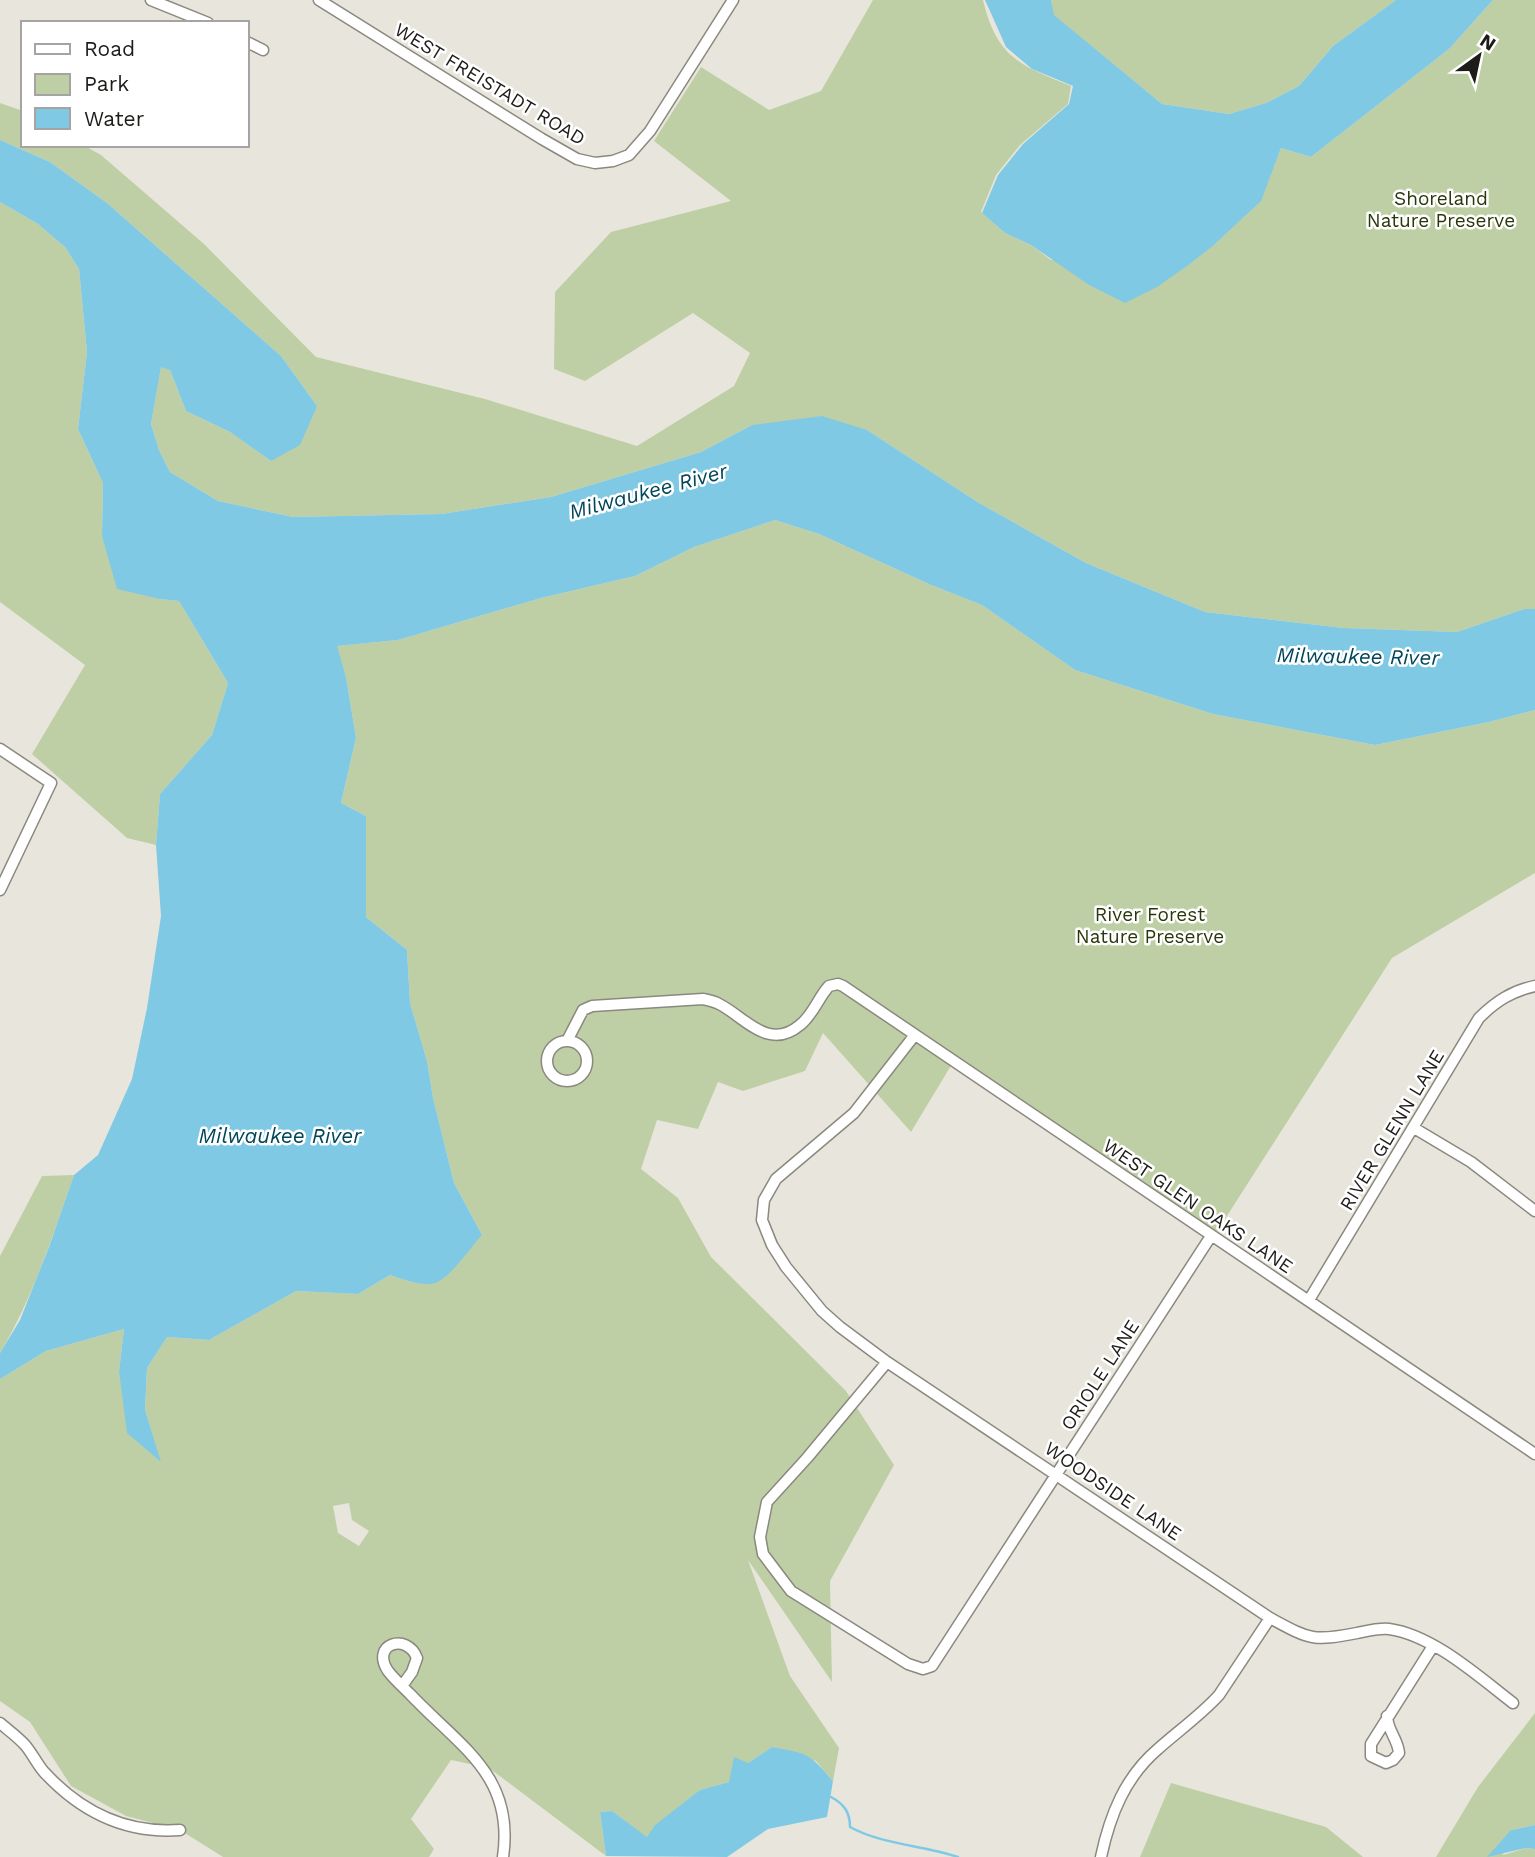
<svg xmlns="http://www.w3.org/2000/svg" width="1535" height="1857" viewBox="0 0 1535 1857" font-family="'Work Sans',sans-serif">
	<rect width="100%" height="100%" fill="#e8e6dc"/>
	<!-- green -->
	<path fill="#bfcfa5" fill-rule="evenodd" d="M873,0H983C997,58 1020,65 1071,86L1068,104L1020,145L996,175L981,212L1005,233L1031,245L1051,260L1214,245L1260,201L1281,148L1311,157L1449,49L1493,0H1535V609H1524L1457,632L1344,628L1205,612L1086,563L979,503L867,430L752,425L701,452L551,497L441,514L293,517L218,501L170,472L159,450L151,424L161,366L170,370L186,411L230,432L271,461L317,406L281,356L107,203L50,162L0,140V103L23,111V145H83L101,155L204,244L316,357L485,399L637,446L734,386L750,353L693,313L585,381L554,369L555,292L611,232L731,201L654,141L701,67L769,110L821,91Z
		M1051,0H1396L1333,46L1299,86L1266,103L1229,114L1162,104L1053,15Z
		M0,202L38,224L65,247L79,269L87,352L78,429L103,483L102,536L160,599L179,601L228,683L212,735L160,794L156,845L127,838L32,754L85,665L0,602Z
		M775,520L819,534L931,585L982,605L1075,670L1213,714L1375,745L1489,722L1535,710V873L1392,958L1216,1233L955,1059L911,1132L823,1033L805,1071L743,1091L718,1082L698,1129L657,1120L641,1169L678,1198L711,1257L846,1391L894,1465L830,1581L832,1682L748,1560L790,1676L839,1748L833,1781L816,1761L772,1747L748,1763L729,1782L700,1790L647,1838L612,1811L600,1812L606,1856L489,1768L451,1760L411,1819L434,1849L429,1857H223L180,1830L126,1816L71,1786L30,1722L0,1701V1379L46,1351L124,1329L119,1371L160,1461L145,1410L147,1368L167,1337L209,1340L296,1291L358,1294L390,1275L412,1282L482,1235L454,1183L433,1098L427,1061L410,1003L407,950L366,917V816L341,803L356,738L346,677L336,646L398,640L541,598L635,576L694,547ZM349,1503L352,1520L369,1531L359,1546L338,1533L333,1506Z
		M74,1175C53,1236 33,1297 0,1353V1256L42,1176Z
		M1535,1713V1825L1511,1830L1503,1855L1526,1848L1535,1849V1857H1436L1478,1787Z
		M1171,1783L1326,1827L1363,1857H1140Z"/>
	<!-- water -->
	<path fill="#7fc9e5" d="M985,0H1051L1054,15L1162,104L1229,114L1266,103L1299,86L1333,46L1396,0H1493L1449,49L1311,157L1281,148L1261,201L1214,245L1187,266L1157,287L1125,303L1089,285L1031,245L1005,233L982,213L998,175L1023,144L1069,104L1073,86L1032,69L1006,47Z
		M0,140L50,162L107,203L281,356L317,406L300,445L271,461L230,432L186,411L170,370L161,367L151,424L159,450L170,472L218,501L293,517L441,514L551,497L701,452L752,425L822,416L867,430L979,503L1086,563L1205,612L1344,628L1457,632L1524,609H1535V710L1489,722L1375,745L1213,714L1075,670L982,605L931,585L819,534L775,520L694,547L635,576L541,598L398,640L337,646L346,677L356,738L341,803L366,816V917L407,950L410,1003L427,1061L433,1098L454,1183L482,1235C471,1247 450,1278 435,1283C422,1287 402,1279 390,1275L358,1294L296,1291L209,1340L167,1337L147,1368L145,1410L161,1462L127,1433L119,1371L124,1329L46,1351L0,1379V1353L20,1320L49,1247L74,1175L98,1155L132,1079L147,1008L161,916L156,845L160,794L212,735L228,683L179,601L160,599L117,589L102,536L103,483L78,429L87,352L79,269L65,247L38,224L0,202Z
		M772,1747C809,1754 809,1753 833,1781L827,1817L768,1829L727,1857L606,1856L600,1812L612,1811L647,1837L655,1825L700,1790L729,1782L734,1757L748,1763Z
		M1535,1825V1849L1526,1848L1487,1857L1511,1830Z"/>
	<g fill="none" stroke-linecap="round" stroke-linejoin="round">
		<!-- stream -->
		<path stroke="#7fc9e5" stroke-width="2.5" d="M831,1797C844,1804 850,1812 850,1827C883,1845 923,1845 958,1857"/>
		<defs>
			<path id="minor" d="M151,0L208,23
				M319,0L542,139L577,159L595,163L613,161L629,155L650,131L733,0
				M247,42L263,50
				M0,749L51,783L0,890
				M914,1036L854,1113L776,1179L764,1200L762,1220L772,1245L786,1267L822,1311L840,1327L887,1362L1270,1618C1309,1639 1312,1642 1357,1633C1367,1631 1379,1628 1389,1629C1433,1635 1479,1677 1513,1703
				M547 1061a20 20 0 1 1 40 0a20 20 0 1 1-40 0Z
				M567,1041L583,1010L592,1006L703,999C708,1000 714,1001 719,1004C744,1016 768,1052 800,1025C813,1015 818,998 829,986L838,984L843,986L1535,1454
				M1414,1128L1471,1162L1535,1211
				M1309,1300L1479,1018C1496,1001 1512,991 1535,986
				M887,1362L807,1458L767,1502L760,1537L763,1554L791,1591L908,1664L923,1669L932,1666L1211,1236
				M402,1686L412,1672L417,1658C407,1632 370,1644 388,1671C394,1679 403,1687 410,1694C459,1746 515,1775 503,1857
				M1387,1716C1387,1730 1398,1739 1399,1753L1393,1760L1386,1763L1371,1756V1744L1433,1646
				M0,1723C8,1730 18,1737 25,1745C32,1753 37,1764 44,1772C80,1811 125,1834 180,1830
				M1101,1857C1110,1815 1125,1777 1158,1749C1178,1731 1201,1715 1219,1695L1270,1618"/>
		</defs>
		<!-- minor casing -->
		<use href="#minor" stroke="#8b887f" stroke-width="13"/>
		<!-- minor -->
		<use href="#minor" stroke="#fff" stroke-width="10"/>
	</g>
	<g text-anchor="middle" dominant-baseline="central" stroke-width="5" stroke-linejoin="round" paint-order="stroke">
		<!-- street labels -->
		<g font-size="19" fill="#1d1c19" stroke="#fff">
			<text transform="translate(490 84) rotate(31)">WEST FREISTADT ROAD</text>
			<text transform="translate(1392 1130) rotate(-59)">RIVER GLENN LANE</text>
			<text transform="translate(1198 1206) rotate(34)">WEST GLEN OAKS LANE</text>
			<text transform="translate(1100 1375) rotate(-57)">ORIOLE LANE</text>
			<text transform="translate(1113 1491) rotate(34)">WOODSIDE LANE</text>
		</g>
		<!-- park labels -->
		<g font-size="19" fill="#2a370a" stroke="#fff">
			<text x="1441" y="198">Shoreland<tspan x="1441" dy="22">Nature Preserve</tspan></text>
			<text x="1150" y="914">River Forest<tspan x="1150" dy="22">Nature Preserve</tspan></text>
		</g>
		<!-- water labels -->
		<g font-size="21" font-style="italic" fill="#014659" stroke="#fff">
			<text transform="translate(648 491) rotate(-15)">Milwaukee River</text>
			<text transform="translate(1358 656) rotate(1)">Milwaukee River</text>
			<text x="280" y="1135">Milwaukee River</text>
		</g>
	</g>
	<!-- legend -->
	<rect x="21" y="21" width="228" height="126" fill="#ffffff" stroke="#a5a4a3" stroke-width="2"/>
	<rect x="35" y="44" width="35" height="10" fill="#ffffff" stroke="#a5a4a3" stroke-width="2"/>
	<text x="84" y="56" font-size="21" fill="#1d1c19">Road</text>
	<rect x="35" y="74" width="35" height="21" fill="#bfcfa5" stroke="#a5a4a3" stroke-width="2"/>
	<text x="84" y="91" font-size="21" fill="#1d1c19">Park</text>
	<rect x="35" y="108" width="35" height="21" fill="#7fc9e5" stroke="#a5a4a3" stroke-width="2"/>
	<text x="84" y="126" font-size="21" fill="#1d1c19">Water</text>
	<!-- north arrow -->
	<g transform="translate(1479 56) rotate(33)" stroke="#ffffff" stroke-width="5" paint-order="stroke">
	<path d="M0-5L12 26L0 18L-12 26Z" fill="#1d1c19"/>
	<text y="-10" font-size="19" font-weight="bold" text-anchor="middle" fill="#1d1c19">N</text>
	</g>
</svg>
